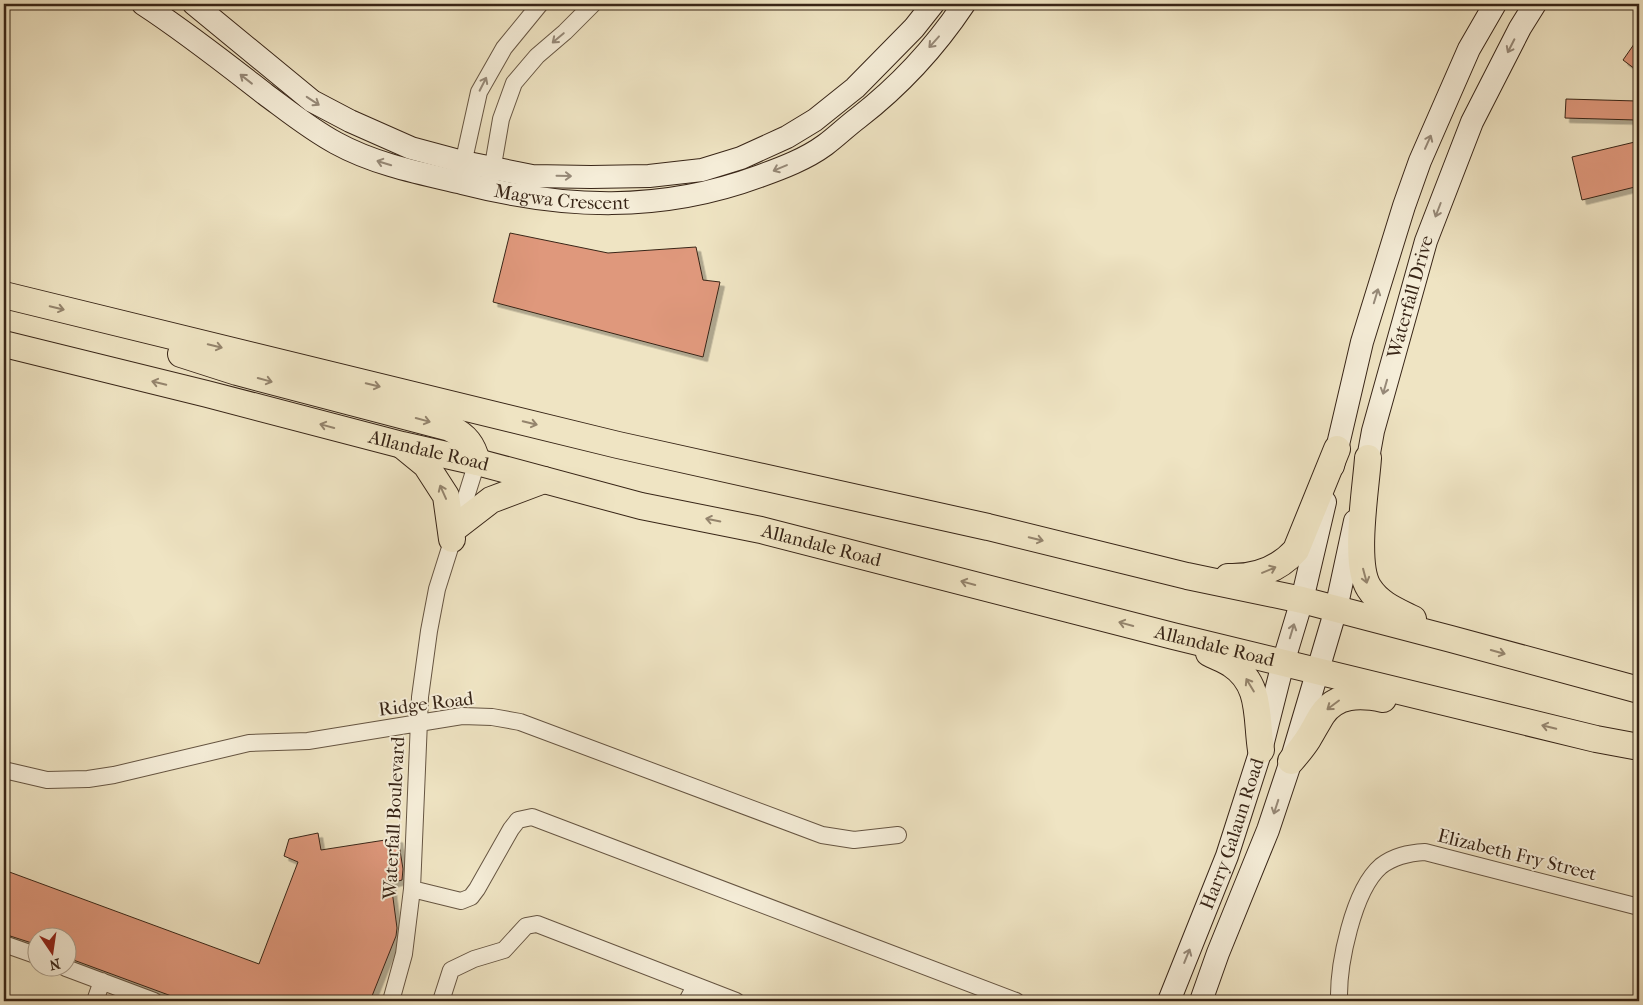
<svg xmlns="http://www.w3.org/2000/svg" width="1643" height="1005" viewBox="0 0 1643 1005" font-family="'IM FELL French Canon',serif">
	<defs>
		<filter id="shadow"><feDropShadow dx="4.5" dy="4.5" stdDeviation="0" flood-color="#0004"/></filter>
	</defs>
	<rect width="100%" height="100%" fill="#efe4c3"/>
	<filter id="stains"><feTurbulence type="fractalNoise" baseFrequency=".004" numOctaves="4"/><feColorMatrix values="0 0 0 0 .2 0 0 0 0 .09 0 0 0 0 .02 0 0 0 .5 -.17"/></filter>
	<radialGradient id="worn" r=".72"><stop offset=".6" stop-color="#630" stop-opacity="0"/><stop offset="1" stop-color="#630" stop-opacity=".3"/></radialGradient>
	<!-- building -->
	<path fill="#df987c" stroke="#382517" filter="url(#shadow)" d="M1639,37V72L1623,60Z
		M1566,99L1637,101L1636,120L1565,118Z
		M1639,141V186L1582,200L1572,157Z
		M510,233L608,253L696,247L703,280L720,282L703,357L493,302Z
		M318,833L321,850L398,838L403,869L402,880L391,883L397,928L396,936L370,1001H185L68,958V938H38V945L4,934V870L259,964L298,862L284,856L289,839Z"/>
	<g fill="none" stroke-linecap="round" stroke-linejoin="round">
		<defs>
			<path id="street" d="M461,173L479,92L504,48L540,4
				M491,177L501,119L514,83L537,56L565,32L593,4
				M4,770L47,780L88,779L114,775L249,743L308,741L462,716L492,717L520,722L822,835L854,840L898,835
				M412,889L461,901L471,897L477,889L511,829L518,820L532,817L1016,1001
				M4,944L38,956
				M66,968L154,1001
				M95,1001L102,981
				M391,1001L404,954L412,889L420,697L429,631L437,589L477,462
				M441,1001L451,970L474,959L504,950L526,926L537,924L736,1001
				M687,1001L695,986
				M1339,1001C1338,965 1353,890 1381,866C1394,856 1408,853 1425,852L1639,907"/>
			<g id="secondary">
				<path id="s1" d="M143,4C186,32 225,63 265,94C288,111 310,129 336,143C374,164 419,173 462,183C564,209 660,213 760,176C782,168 806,159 825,145C836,137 846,127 858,118C898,87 936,46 964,4"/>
				<path d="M194,4L312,101L350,121L411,148L463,162L532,176L591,177L649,176L702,170L741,158L787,137L815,120L855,88L914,28L933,4"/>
				<path d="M1333,466L1362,342L1404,206L1420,161L1469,49L1495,4"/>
				<path id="s2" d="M1365,475L1373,431L1426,241L1472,122L1520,28L1535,4"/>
				<path id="s3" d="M1169,1001L1227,856L1261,750L1283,663L1302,600L1325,502"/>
				<path d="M1201,1001L1218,953L1268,830L1291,761L1336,609L1355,521"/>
			</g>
			<g id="primary">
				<path d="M4,295L618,445L988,527L1187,576L1302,600L1451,639L1639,690"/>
				<path id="s4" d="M4,344L207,394L402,445L477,462L641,506L761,530L1173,636L1596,739L1639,747"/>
				<path d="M181,354L237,372L450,428C466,436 473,445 477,462"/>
				<path d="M404,447L426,465L446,496L452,539"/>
				<path d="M1368,458C1366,488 1353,564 1369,588C1379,604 1397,611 1413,619"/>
				<path d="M456,527L491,500L544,480"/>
				<path d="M1228,577C1254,578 1278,570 1296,550L1337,449"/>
				<path d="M1209,653C1216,657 1224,659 1231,664C1262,684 1256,718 1261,750"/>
				<path d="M1291,761C1297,754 1303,747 1308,739C1313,731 1317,723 1322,715C1336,694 1360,694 1383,699"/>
			</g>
		</defs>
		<!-- street casing -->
		<use href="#street" stroke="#665542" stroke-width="18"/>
		<!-- secondary casing -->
		<use href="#secondary" stroke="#382517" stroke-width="24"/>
		<!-- primary casing -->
		<use href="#primary" stroke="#382517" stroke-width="28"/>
		<!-- street -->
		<use href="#street" stroke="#f5edd8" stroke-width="16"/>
		<!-- secondary -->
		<use href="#secondary" stroke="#f5edd8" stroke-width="22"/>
		<!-- primary -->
		<use href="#primary" stroke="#efe4c3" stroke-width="26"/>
	</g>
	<!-- one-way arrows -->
	<defs><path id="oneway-shaft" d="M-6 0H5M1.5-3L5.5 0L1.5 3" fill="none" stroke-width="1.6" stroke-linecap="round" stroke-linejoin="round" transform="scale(1.25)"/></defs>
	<g stroke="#968978">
		<use href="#oneway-shaft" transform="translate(558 38) rotate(140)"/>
		<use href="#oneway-shaft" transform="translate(934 42) rotate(132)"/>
		<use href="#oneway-shaft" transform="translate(1511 46) rotate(117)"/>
		<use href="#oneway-shaft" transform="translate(246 79) rotate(-142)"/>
		<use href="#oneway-shaft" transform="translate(483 84) rotate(-63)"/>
		<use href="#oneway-shaft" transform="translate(313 101) rotate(33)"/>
		<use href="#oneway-shaft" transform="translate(1428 142) rotate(-66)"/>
		<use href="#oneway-shaft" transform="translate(384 163) rotate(-163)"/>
		<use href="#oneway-shaft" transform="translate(780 168) rotate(157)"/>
		<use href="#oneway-shaft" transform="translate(564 176) rotate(1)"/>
		<use href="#oneway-shaft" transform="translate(1438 210) rotate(111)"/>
		<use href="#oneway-shaft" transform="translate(1376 296) rotate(-73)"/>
		<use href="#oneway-shaft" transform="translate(1385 387) rotate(106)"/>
		<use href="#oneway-shaft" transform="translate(1292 631) rotate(-73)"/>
		<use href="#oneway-shaft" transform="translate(1276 807) rotate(108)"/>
		<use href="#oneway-shaft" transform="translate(1187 956) rotate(-68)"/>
	</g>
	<g stroke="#94846d">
		<use href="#oneway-shaft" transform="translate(57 308) rotate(13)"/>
		<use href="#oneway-shaft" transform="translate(215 346) rotate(14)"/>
		<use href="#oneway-shaft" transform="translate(265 380) rotate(15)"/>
		<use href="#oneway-shaft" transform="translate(159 383) rotate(-166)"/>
		<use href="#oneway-shaft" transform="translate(373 385) rotate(14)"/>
		<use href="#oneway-shaft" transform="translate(423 420) rotate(15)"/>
		<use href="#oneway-shaft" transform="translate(530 423) rotate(14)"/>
		<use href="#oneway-shaft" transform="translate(327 426) rotate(-165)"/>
		<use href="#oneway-shaft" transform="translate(443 492) rotate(-114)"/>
		<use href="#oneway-shaft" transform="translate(713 520) rotate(-169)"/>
		<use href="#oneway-shaft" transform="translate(1036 539) rotate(14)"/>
		<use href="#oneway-shaft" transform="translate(1269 570) rotate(-23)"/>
		<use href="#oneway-shaft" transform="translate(1365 576) rotate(75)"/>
		<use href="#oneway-shaft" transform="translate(968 583) rotate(-165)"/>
		<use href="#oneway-shaft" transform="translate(1126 624) rotate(-165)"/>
		<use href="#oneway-shaft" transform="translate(1498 652) rotate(16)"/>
		<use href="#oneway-shaft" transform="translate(1250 685) rotate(-121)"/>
		<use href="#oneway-shaft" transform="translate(1333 705) rotate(143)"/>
		<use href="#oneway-shaft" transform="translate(1549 727) rotate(-166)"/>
	</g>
	<g text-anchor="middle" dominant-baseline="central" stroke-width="4" stroke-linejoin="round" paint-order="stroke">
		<!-- street labels -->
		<g font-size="19" fill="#382517" stroke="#f5edd8">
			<text stroke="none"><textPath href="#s1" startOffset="472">Magwa Crescent</textPath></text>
			<text stroke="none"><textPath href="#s2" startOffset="184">Waterfall Drive</textPath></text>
			<text stroke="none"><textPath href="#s4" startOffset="438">Allandale Road</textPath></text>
			<text stroke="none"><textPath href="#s4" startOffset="842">Allandale Road</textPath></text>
			<text stroke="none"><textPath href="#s4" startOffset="1248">Allandale Road</textPath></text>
			<text transform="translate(426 704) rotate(-7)">Ridge Road</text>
			<text transform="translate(394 818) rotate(-87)">Waterfall Boulevard</text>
			<text stroke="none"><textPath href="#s3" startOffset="179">Harry Galaun Road</textPath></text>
			<text transform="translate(1517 855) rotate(14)">Elizabeth Fry Street</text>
		</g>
	</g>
	<!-- margin -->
	<rect width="1643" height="1005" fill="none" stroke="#efe4c3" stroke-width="20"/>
	<rect x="5" y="5" width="1633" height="995" fill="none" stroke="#382517" stroke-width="2.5"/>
	<rect x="10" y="10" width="1623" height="985" fill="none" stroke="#382517"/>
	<!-- north arrow -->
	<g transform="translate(52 952) rotate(167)"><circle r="24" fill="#f5edd8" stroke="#a99d8b"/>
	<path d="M0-4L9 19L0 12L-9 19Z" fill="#8f2418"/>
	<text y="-8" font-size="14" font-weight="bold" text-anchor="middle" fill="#382517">N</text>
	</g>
	<rect width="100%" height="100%" filter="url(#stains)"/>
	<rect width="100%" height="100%" fill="url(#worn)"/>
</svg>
